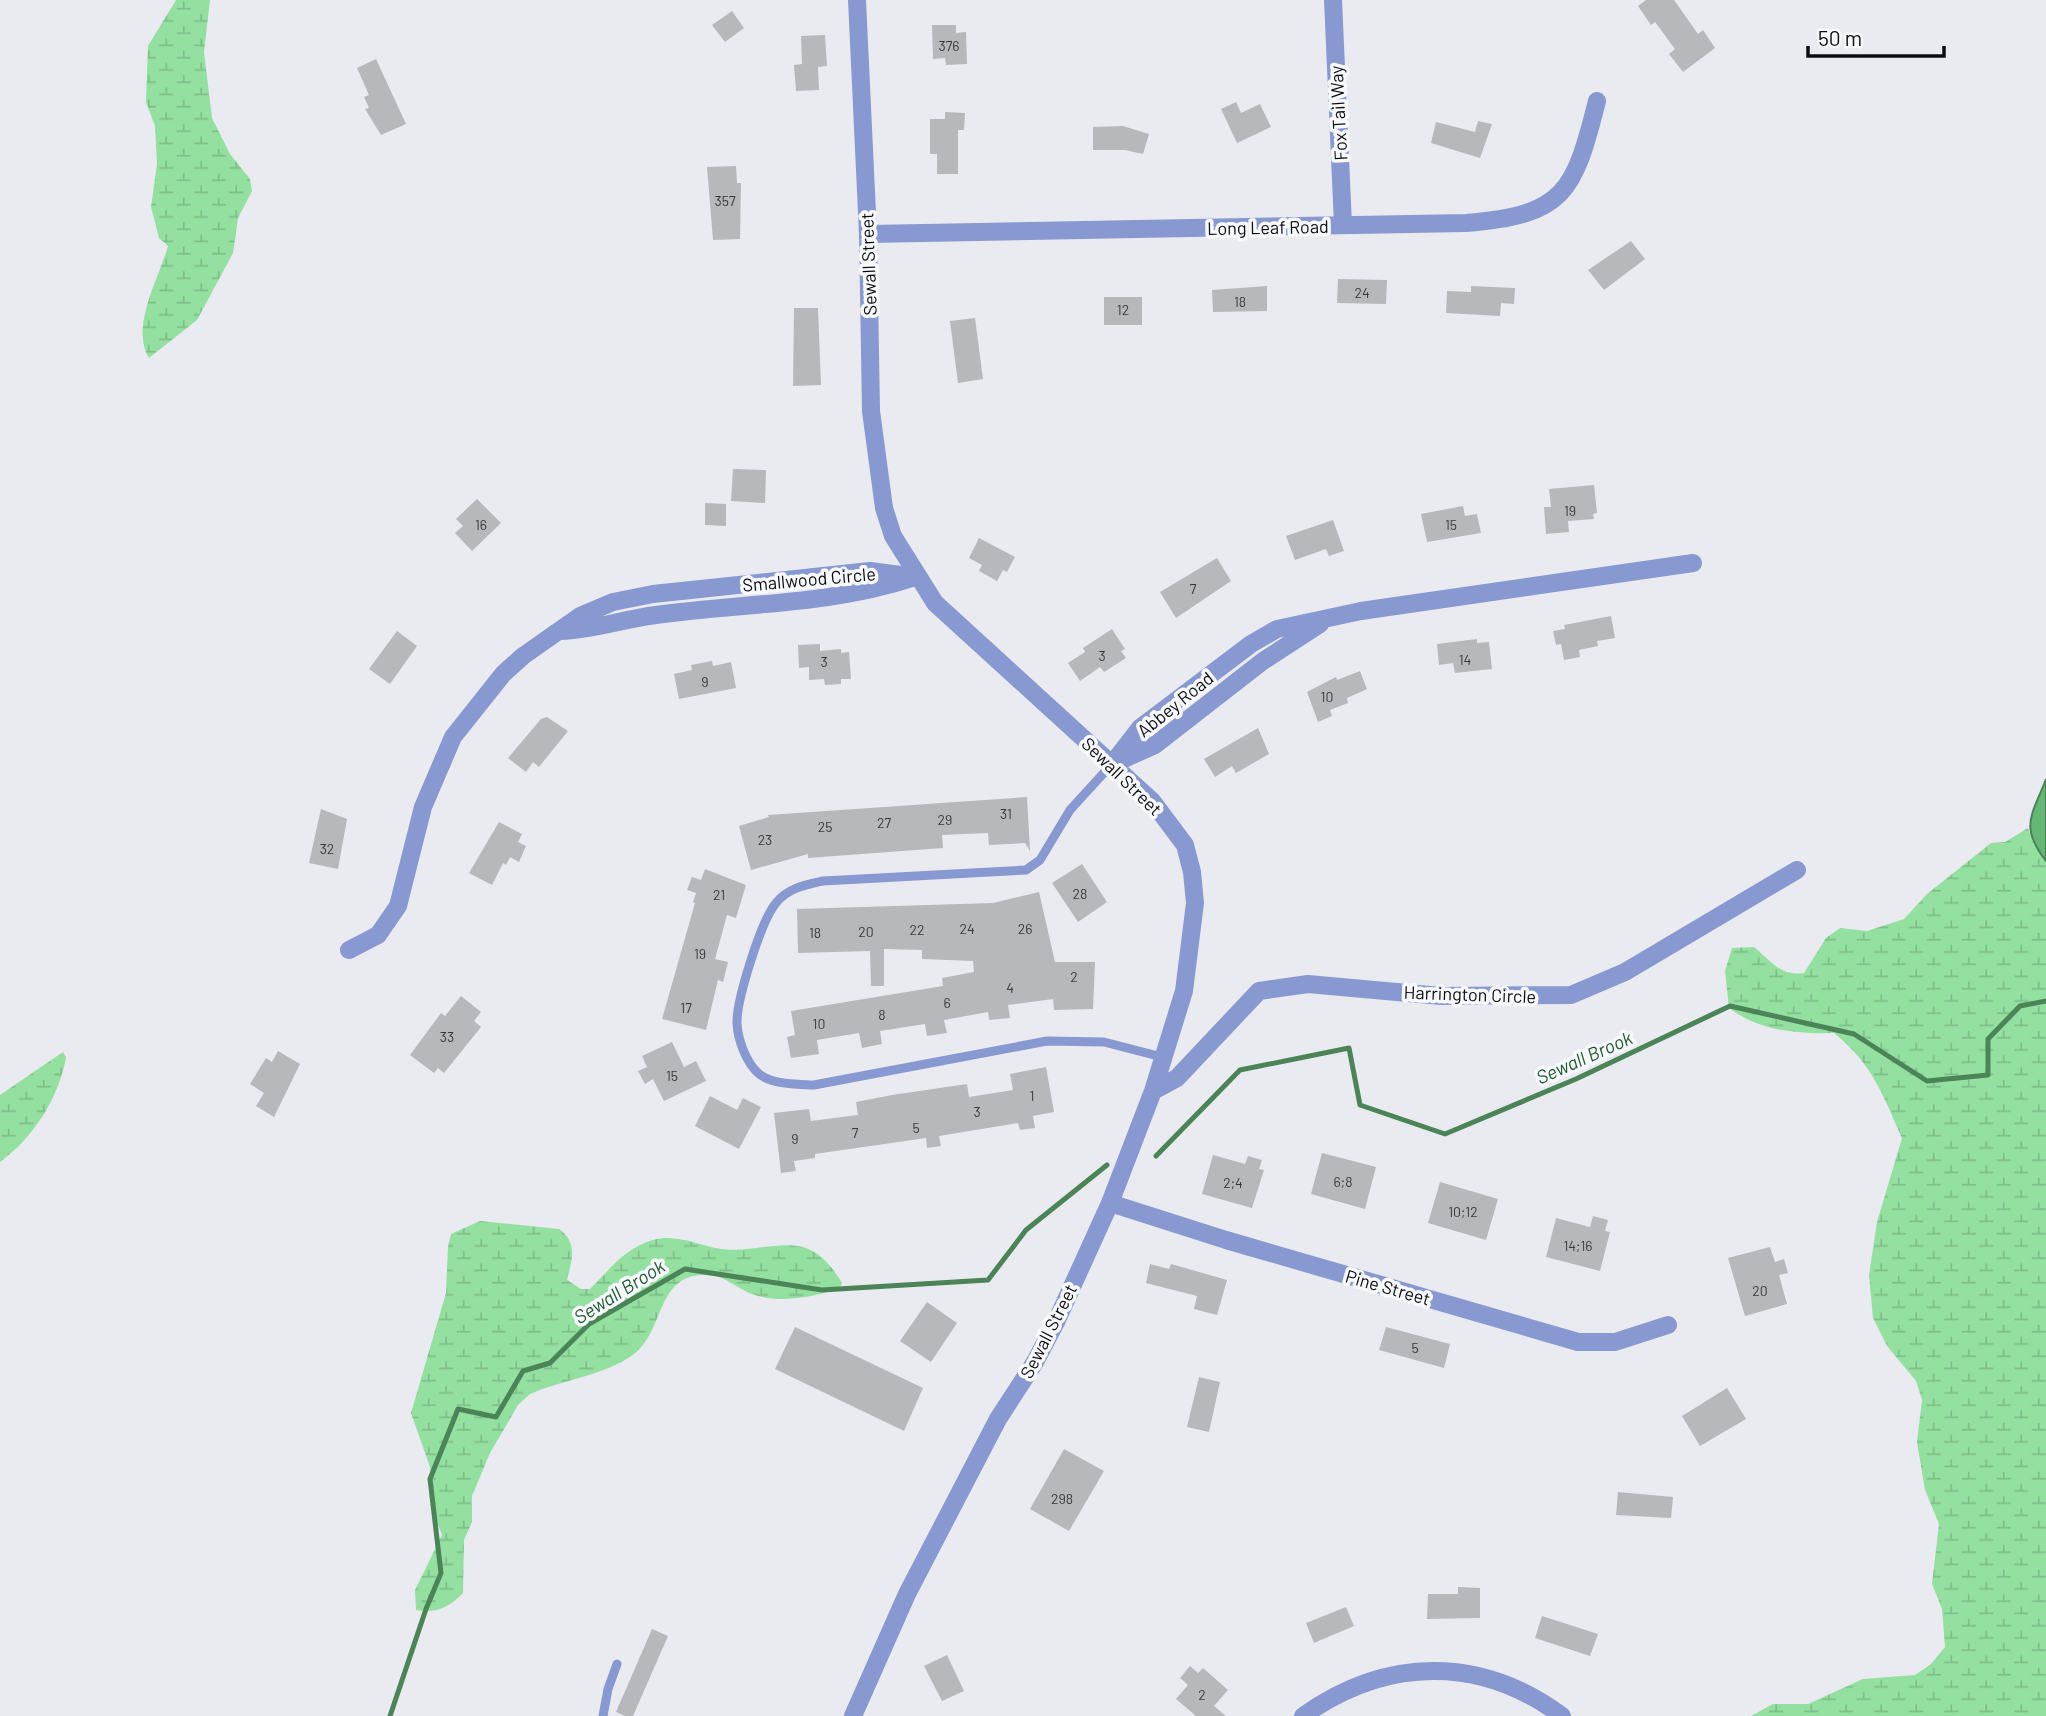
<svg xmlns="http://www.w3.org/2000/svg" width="2046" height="1716" viewBox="0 0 2046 1716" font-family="Barlow,sans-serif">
	<defs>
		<pattern id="wetland-marsh" width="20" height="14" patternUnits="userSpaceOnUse" patternTransform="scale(1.75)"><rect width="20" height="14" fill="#93e0a0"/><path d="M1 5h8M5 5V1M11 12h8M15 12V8" fill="none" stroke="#7ebf89"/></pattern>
	</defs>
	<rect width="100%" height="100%" fill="#eaebf0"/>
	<!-- wetland -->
	<path fill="url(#wetland-marsh)" d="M176,0H210L204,52L212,118L230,154L250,179L252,191L238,218L233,253L197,320L149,358C130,327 159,278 168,246L159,238L151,207L157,164L155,126L146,102L148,46Z
		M2028,828L2034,845L2046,861V1716H1751L1773,1704H1808L1863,1679L1915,1675L1931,1664L1945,1647L1942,1609L1932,1584L1939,1524L1925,1490L1917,1442L1922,1400L1916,1381L1887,1346L1873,1318L1869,1275L1877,1222L1902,1138C1882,1093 1873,1065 1834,1033C1796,1034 1760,1031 1729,1008L1725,971L1732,948L1754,947C1771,961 1781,977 1804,973L1826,938L1840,928L1867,931L1904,919L1927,894L1991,843L2005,842Z
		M63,1052L66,1057C59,1098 33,1138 0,1162V1095Z
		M480,1221L559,1229C578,1242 572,1261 567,1280L581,1289H590C609,1270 626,1247 653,1240C676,1233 700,1246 722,1249C748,1253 778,1241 803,1247C821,1252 833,1268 842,1283C839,1291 829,1291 820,1294C799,1299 773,1302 752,1294C734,1287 724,1274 703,1275C656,1276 665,1330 634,1354C606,1375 562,1380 530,1394L518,1405L490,1453L472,1496V1522L464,1540L463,1593C450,1607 435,1614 416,1610L415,1590L442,1535L433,1512L430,1467L411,1413L446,1293L448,1246L451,1234Z"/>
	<!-- water -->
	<path fill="#65b775" stroke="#4b8456" stroke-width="2" d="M2046,779V861C2019,826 2032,816 2046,779Z"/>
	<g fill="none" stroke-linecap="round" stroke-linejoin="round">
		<!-- stream -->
		<path stroke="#4b8456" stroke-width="5" d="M1156,1156L1240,1070L1349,1048L1360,1105L1445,1134L1576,1079L1730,1006L1854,1034L1927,1081L1988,1075V1039L2020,1006L2046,1001
			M390,1716L426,1609L441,1573L430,1479L458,1409L496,1417L523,1371L550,1363L589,1324L685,1269L822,1290L988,1280L1026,1230L1107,1165"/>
	</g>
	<!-- building -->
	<path fill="#b6b8bc" d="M1646,0H1674L1698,34L1703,30L1715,48L1683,72L1669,54L1675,49L1655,22L1651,25L1638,6Z
		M732,11L744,28L725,42L712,25Z
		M932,25H956V33L966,32L967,64L946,65L945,58L933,59Z
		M825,35L827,66L818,67L819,90L796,91L794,65L802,64L801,36Z
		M376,59L406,124L381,135L365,109L369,108L364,97L369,95L357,68Z
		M1236,102L1241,113L1260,104L1271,127L1237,143L1221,109Z
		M945,112L965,113L964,130H958V174H937V154H930V119H945Z
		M1478,121L1492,124L1480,158L1431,143L1436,122L1475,132Z
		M1123,126L1149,134L1143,154L1125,150H1093V127Z
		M736,166L737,183H741L740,239L713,240L707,167Z
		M1631,241L1645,259L1604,290L1588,270Z
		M1338,279L1387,280L1386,304L1337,303Z
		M1267,286V311L1213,312L1212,290Z
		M1471,286L1515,288L1514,304L1501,303L1500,316L1446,313L1447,291L1471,292Z
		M1104,297H1142V325H1104Z
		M794,308H818L821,385L793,386Z
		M975,318L983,379L958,383L950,321Z
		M733,469L766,470L765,503L731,501Z
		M1594,485L1597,513L1593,514L1594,519L1568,521L1569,532L1546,534L1544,507H1551L1549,489Z
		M477,499L501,523L472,551L455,533L463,526L456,519Z
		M705,503L726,504V526L705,525Z
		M1463,506L1465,516L1477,514L1481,533L1427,542L1421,514Z
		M1333,520L1344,551L1329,556L1326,549L1295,560L1286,536Z
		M979,538L1015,557L1007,572L1003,570L997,581L979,571L982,565L969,558Z
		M1217,558L1231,581L1176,618L1160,592Z
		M1611,616L1615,638L1597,641L1598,646L1579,650L1580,657L1564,660L1561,644L1556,645L1553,631L1565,629L1564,625Z
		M1112,629L1125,649L1121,651L1126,658L1104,672L1100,667L1080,681L1068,663L1085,652L1083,648Z
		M397,631L417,646L390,684L369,669Z
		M1477,639V643L1489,642L1492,669L1455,673L1453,663L1439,665L1437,644Z
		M820,644V651L841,649V653L849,652L851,679H841V684L825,685L824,679L809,680V667L799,668L798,645Z
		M712,661L713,666L731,662L736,688L679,699L674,674L692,670L691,665Z
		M1360,671L1367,689L1347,698L1348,703L1330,710L1332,716L1318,722L1307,692L1336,677L1337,680Z
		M547,717L568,731L539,767L533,762L526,772L508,758L541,719Z
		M1258,728L1269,754L1236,773L1232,766L1215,777L1204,759Z
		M1027,797L1030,851L1025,843L989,845L988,833L942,835L943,848L808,858V854L751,870L739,826L769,817L768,815Z
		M321,809L347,819L338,869L309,863Z
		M499,822L522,834L518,842L526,846L519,862L510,857L506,865L503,863L492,885L469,873Z
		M1082,864L1107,902L1078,922L1052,883Z
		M705,869L746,885L736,918L727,915L715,959L728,962L723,982L718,980L706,1030L662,1019L695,903L693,902L696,893L687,890L692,877L701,880Z
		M1039,892L1055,962H1095L1093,1009L1054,1010L1053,999L1008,1005L1010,1018L989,1020L988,1012L944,1020L947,1033L927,1036L925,1024L880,1031L882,1044L862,1048L859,1033L817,1040L819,1054L791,1058L787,1037L795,1035L791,1011L943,986L942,978L974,972L973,961L922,959V950L884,949V986H871L870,951L798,953L797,909L993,903Z
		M461,996L481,1012L474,1021L481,1027L444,1073L438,1068L434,1073L410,1055L441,1013L445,1016Z
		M672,1042L684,1067L696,1061L706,1081L664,1101L653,1079L645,1084L638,1071L647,1067L642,1056Z
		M278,1051L300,1064L274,1117L256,1106L264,1093L250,1084L266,1058L272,1062Z
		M1046,1067L1054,1112L1033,1116L1035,1128L1020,1130L1018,1123L939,1136L941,1146L927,1148L926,1138L815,1154V1158L794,1161L796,1171L781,1173L774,1113L809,1109L811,1121L858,1115L856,1102L892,1095L967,1084L969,1097L1013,1090L1010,1074Z
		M710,1096L737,1110L743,1098L761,1107L739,1149L695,1126Z
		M1322,1153L1376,1167L1365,1209L1311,1194Z
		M1213,1155L1245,1164L1248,1156L1262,1160L1259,1169L1264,1170L1252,1208L1202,1194Z
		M1440,1182L1498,1199L1486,1240L1428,1223Z
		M1593,1216L1608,1220L1605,1231L1610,1232L1600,1271L1546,1257L1556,1218L1590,1227Z
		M1770,1247L1775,1262L1784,1259L1788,1273L1779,1275L1787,1304L1745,1316L1728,1258Z
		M1150,1264L1169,1269L1171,1264L1227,1280L1217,1315L1194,1309L1197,1296L1146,1283Z
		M927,1302L957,1323L931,1362L900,1341Z
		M795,1327L923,1388L904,1431L775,1369Z
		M1386,1327L1450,1344L1444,1368L1379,1350Z
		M1199,1377L1220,1382L1209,1432L1187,1427Z
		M1727,1388L1746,1419L1700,1446L1682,1416Z
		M1064,1449L1104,1471L1069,1531L1030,1509Z
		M1618,1492L1673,1497L1671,1518L1616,1515Z
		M1458,1587L1480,1588V1618L1427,1619L1428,1594H1458Z
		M1346,1607L1354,1626L1314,1643L1306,1623Z
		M1542,1616L1598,1634L1590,1656L1535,1638Z
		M652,1629L668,1636L633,1716H625L616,1712Z
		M947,1655L964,1691L942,1701L924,1666Z
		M1190,1666L1198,1673L1203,1668L1228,1690L1214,1706L1226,1716H1196L1176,1699L1188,1685L1180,1678Z"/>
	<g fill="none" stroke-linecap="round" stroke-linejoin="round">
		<!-- lane -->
		<path stroke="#8899d1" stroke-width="9" d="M1112,764L1070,810L1040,860L1026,870L823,881C805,885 788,888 776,903C761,921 736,1001 737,1024C738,1040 746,1062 758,1073C771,1085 797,1084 814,1085L1047,1041L1104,1042L1162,1057
			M603,1716L608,1689L617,1664"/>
		<!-- street -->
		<path stroke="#8899d1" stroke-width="18" d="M1333,0L1343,225
			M868,234L1466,223C1565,215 1574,192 1597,101
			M560,631C593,630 624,619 656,615C741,603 831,605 912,578
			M1115,763L1155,745L1263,661L1320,624
			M1112,764L1140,728L1251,644L1277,629L1361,611L1693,563
			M349,950L378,935L398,906L423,807L453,737L503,674L523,656L580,616L613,602L653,594L870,571L916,577
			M1153,1091L1177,1078L1259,991L1308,984L1441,996L1571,995L1625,972L1797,870
			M1110,1203L1226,1240L1578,1342H1615L1668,1325
			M853,1716L907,1594L998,1419L1035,1362L1056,1322L1110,1203L1153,1091L1184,991L1195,903L1192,872L1185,845L1152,801L935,603L893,536L884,508L871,411L868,234L857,0
			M1303,1716C1386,1657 1480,1655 1562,1716"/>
	</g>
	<g text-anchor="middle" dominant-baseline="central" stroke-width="7" stroke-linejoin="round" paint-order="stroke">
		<!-- number labels -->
		<g font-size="14" fill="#37383a">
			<text x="949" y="45">376</text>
			<text x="725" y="200">357</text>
			<text x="1362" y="292">24</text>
			<text x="1240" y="301">18</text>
			<text x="1123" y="309">12</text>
			<text x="1570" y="510">19</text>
			<text x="481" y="524">16</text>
			<text x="1451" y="524">15</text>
			<text x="1193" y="588">7</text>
			<text x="1102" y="655">3</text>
			<text x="1465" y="659">14</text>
			<text x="824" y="661">3</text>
			<text x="705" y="681">9</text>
			<text x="1327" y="696">10</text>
			<text x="1006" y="813">31</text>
			<text x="945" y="819">29</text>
			<text x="884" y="822">27</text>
			<text x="825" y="826">25</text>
			<text x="765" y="839">23</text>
			<text x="327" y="848">32</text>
			<text x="1080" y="893">28</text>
			<text x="719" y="894">21</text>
			<text x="967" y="928">24</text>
			<text x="1025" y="928">26</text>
			<text x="917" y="929">22</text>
			<text x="866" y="931">20</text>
			<text x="815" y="932">18</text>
			<text x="700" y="953">19</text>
			<text x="1074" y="976">2</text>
			<text x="1010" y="987">4</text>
			<text x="947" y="1002">6</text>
			<text x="686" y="1007">17</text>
			<text x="882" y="1014">8</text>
			<text x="819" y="1023">10</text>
			<text x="447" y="1036">33</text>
			<text x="672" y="1075">15</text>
			<text x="1032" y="1095">1</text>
			<text x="977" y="1111">3</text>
			<text x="916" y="1127">5</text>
			<text x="855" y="1132">7</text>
			<text x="795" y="1138">9</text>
			<text x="1343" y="1181">6;8</text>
			<text x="1233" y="1182">2;4</text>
			<text x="1463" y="1211">10;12</text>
			<text x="1578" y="1245">14;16</text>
			<text x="1760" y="1290">20</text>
			<text x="1415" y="1347">5</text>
			<text x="1062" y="1498">298</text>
			<text x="1202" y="1694">2</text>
		</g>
		<!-- street labels -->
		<g font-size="18" fill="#0d0d0f" stroke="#f7f9fd">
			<text transform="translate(1338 113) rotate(-93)">Fox Tail Way</text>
			<text transform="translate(1268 227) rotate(-1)">Long Leaf Road</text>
			<text transform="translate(868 264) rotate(-92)">Sewall Street</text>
			<text transform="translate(809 579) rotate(-5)">Smallwood Circle</text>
			<text transform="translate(1175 704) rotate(-39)">Abbey Road</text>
			<text transform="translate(1122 776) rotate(44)">Sewall Street</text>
			<text transform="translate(1470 994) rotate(2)">Harrington Circle</text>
			<text transform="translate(1388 1287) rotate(16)">Pine Street</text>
			<text transform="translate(1048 1331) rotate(-63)">Sewall Street</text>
		</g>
		<!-- water labels -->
		<g font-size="19" font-style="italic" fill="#205a2e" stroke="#f7f9fd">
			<text transform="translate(1584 1057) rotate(-24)">Sewall Brook</text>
			<text transform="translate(619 1291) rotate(-32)">Sewall Brook</text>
		</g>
	</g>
	<!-- scale -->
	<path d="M1808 46v10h136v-10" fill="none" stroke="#0d0d0f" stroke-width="3.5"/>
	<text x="1818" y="46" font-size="21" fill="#0d0d0f" stroke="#f7f9fd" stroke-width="5" paint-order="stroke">50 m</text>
</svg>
